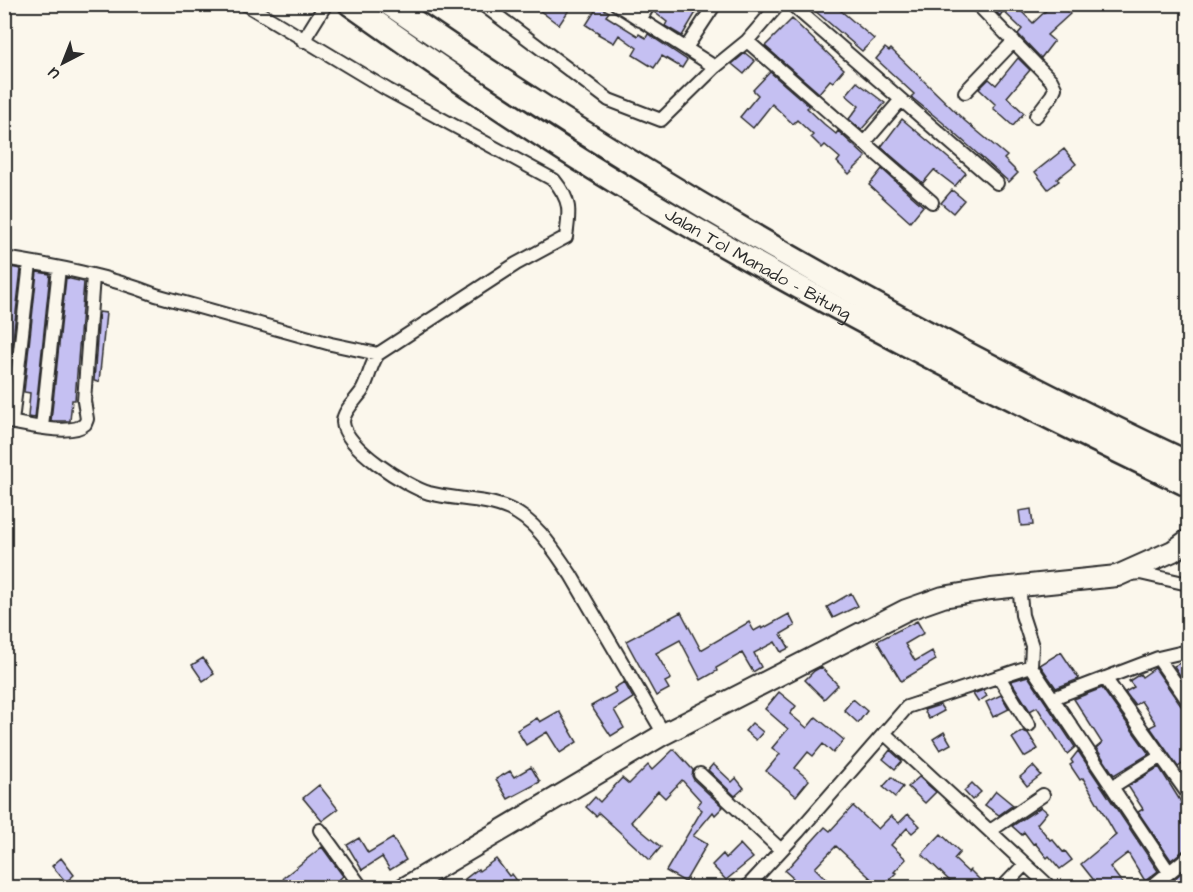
<svg xmlns="http://www.w3.org/2000/svg" width="1193" height="892" viewBox="0 0 1193 892" font-family="'Architects Daughter',sans-serif">
	<rect width="100%" height="100%" fill="#fbf7ec"/>
	<filter id="ink" filterUnits="userSpaceOnUse"><feTurbulence type="fractalNoise" baseFrequency=".0167" numOctaves="2"/><feDisplacementMap in="SourceGraphic" scale="12" xChannelSelector="R" yChannelSelector="G"/><feConvolveMatrix kernelMatrix="1 2 1 2 8 2 1 2 1" color-interpolation-filters="sRGB"/></filter>
	<g filter="url(#ink)">
		<!-- building -->
		<path fill="#c5c0f2" stroke="#2b2b2b" stroke-width="1.5" d="M531,4H573L559,25Z
			M657,4H701L682,36L665,26L667,22L654,12Z
			M807,4H845L840,10L874,39L862,51Z
			M989,4H1014L1033,23L1053,4H1061L1070,14L1047,35L1054,41L1041,58L1018,34L1022,29L1003,11L1000,16Z
			M598,6L609,12L606,16L638,36L639,34L646,38L648,34L687,60L682,68L662,56L654,68L633,55L637,48L619,35L614,43L598,34L599,33L586,25Z
			M792,19L844,69L833,82L830,80L819,93L765,46Z
			M885,48L889,51L891,49L965,121L1007,156L1004,159L1018,173L1009,182L942,122L911,97L914,94L876,59Z
			M745,53L755,61L744,74L732,64Z
			M1018,58L1030,70L1007,97L1024,113L1013,126L993,108L996,105L979,89L989,79L996,85Z
			M770,72L809,106L807,108L824,124L836,134L838,131L866,157L849,174L837,162L840,158L825,145L822,148L811,137L813,135L797,120L793,124L772,104L753,128L740,117L758,95L753,90Z
			M857,82L885,103L861,130L849,119L859,106L846,95Z
			M902,119L966,173L955,186L934,170L923,183L881,147Z
			M1064,149L1076,164L1057,179L1059,181L1048,189L1035,172Z
			M882,169L923,206L910,222L869,185Z
			M952,190L964,200L953,213L941,203Z
			M4,266L21,269L7,390H4Z
			M37,272L50,274L35,418L28,417L30,393L24,392Z
			M66,278L84,282L75,400H72L70,421H51Z
			M99,312L106,313L99,382L94,381Z
			M1031,509L1033,525L1021,526L1019,511Z
			M851,593L858,606L833,618L827,607Z
			M681,612L701,650L749,622L754,631L761,627L762,629L789,614L795,626L781,634L789,648L781,652L775,642L754,653L761,667L753,672L742,653L716,668L717,671L701,680L680,640L656,653L671,679L665,682L669,689L656,696L626,641Z
			M917,621L924,633L905,644L915,661L932,651L936,660L901,681L877,641Z
			M1061,652L1079,679L1056,688L1040,665Z
			M203,658L214,674L203,681L192,665Z
			M1188,659V685L1187,686L1174,666Z
			M821,667L838,685L824,699L805,680L814,671Z
			M1155,668L1181,706L1188,709V760L1178,767L1150,727L1156,724L1141,701L1135,705L1125,692L1134,687L1129,681L1140,674L1142,677Z
			M1028,676L1075,747L1067,754L1037,707L1030,711L1011,681Z
			M624,682L633,698L614,710L624,728L611,736L591,706L616,692L614,688Z
			M1102,688L1149,754L1114,775L1096,748L1102,743L1074,699Z
			M983,690L987,696L978,702L973,694Z
			M779,692L796,706L790,714L807,728L816,717L844,740L833,753L823,744L813,756L808,752L795,768L809,780L796,796L766,771L780,754L772,748L788,729L765,709Z
			M1001,695L1009,709L993,717L986,702Z
			M853,699L867,711L858,723L844,710Z
			M940,705L944,711L929,719L924,710Z
			M559,711L577,742L560,753L547,732L526,745L517,730L537,718L540,722Z
			M752,723L763,732L756,740L745,731Z
			M1023,731L1028,733L1038,749L1024,757L1012,738Z
			M944,732L951,744L940,750L933,739Z
			M674,749L693,770L692,776L694,780L723,807L715,815L713,812L693,836L707,844L685,882L666,871L702,810L697,806L701,801L682,780L665,798L658,791L631,822L661,847L650,860L599,813L596,816L586,807L595,797L600,802L622,778L629,784L648,765L652,770Z
			M890,750L902,761L895,769L883,759Z
			M1078,751L1158,871L1145,881L1128,853L1110,867L1126,888H1100L1081,864L1116,835L1083,778L1080,780L1070,765L1073,763L1071,760Z
			M713,764L732,782L736,778L744,788L735,796L708,770Z
			M1033,766L1041,775L1027,786L1020,777Z
			M531,767L540,782L508,799L496,779L510,771L514,777Z
			M1159,767L1188,813V849L1183,851L1171,860L1138,812L1143,809L1128,786Z
			M892,777L903,787L895,797L883,787Z
			M919,777L936,792L925,803L908,787Z
			M972,783L981,792L972,800L964,791Z
			M319,785L338,809L322,821L303,798Z
			M996,791L1013,805L999,815L985,805Z
			M853,806L878,829L891,816L899,823L908,814L920,826L912,833L907,828L891,845L906,859L894,872L896,873L881,888L836,846L815,868L835,888H784L793,878L785,871L825,827L830,831Z
			M1041,807L1047,812L1037,824L1050,840L1052,839L1063,852L1065,851L1072,860L1060,869L1049,856L1047,858L1035,843L1033,844L1024,832L1022,835L1012,826Z
			M941,834L960,852L954,859L968,872L970,870L988,888H957L922,854Z
			M359,838L368,853L393,838L406,860L390,870L382,857L362,870L347,845Z
			M740,844L753,858L726,880L712,865L723,854L726,858Z
			M322,847L343,876L330,888H290L283,878Z
			M61,858L74,875L66,882L52,866Z
			M496,859L509,876L512,874L518,882L510,888H471L465,879L478,869L479,871Z
			M1188,867V888H1164Z"/>
		<g fill="none" stroke-linecap="round" stroke-linejoin="round">
			<defs>
				<path id="minor" d="M245,4L388,90L554,180C571,201 570,210 566,237L516,264L378,354C370,365 369,379 362,391C356,400 343,411 343,422C344,447 406,486 429,493C455,500 484,498 509,509C537,521 555,552 571,575L664,734
					M482,4L609,100L661,120L715,67L747,41L779,4
					M616,4L715,67
					M791,4L997,183
					M977,4L1051,80L1055,88L1052,95L1036,116
					M640,20L649,4
					M303,41L326,4
					M747,41L932,202
					M686,48L715,4
					M965,92L1014,41
					M864,143L900,101
					M4,258C55,266 108,276 156,295L331,344L378,354
					M4,421C23,424 71,437 85,424L87,419L84,401L93,276
					M12,422L30,263
					M42,427L59,268
					M1131,574L1140,573L1188,584
					M1188,651L1158,658L1188,701
					M1031,666L1169,872
					M999,677L1029,725
					M1105,678L1188,794
					M1053,698L1158,658
					M884,733L1051,888
					M700,774L781,850
					M1112,787L1161,756
					M320,830L362,888
					M990,831L1043,795
					M746,888L798,832L907,707L1031,666L1032,646L1022,615L1019,585
					M1002,888L1025,864
					M1150,888L1188,857"/>
				<path id="trunk" d="M404,888L664,734L906,610L943,597L991,589L1117,576L1173,551L1188,540"/>
				<g id="motorway">
					<path id="s1" d="M350,4C439,67 528,129 621,185C805,296 995,392 1188,485"/>
					<path d="M389,4C643,179 909,333 1188,463"/>
				</g>
			</defs>
			<!-- minor casing -->
			<use href="#minor" stroke="#2b2b2b" stroke-width="16"/>
			<!-- trunk casing -->
			<use href="#trunk" stroke="#2b2b2b" stroke-width="24"/>
			<!-- motorway casing -->
			<use href="#motorway" stroke="#2b2b2b" stroke-width="27"/>
			<!-- minor -->
			<use href="#minor" stroke="#fbf7ec" stroke-width="12"/>
			<!-- trunk -->
			<use href="#trunk" stroke="#fbf7ec" stroke-width="20"/>
			<!-- motorway -->
			<use href="#motorway" stroke="#fbf7ec" stroke-width="22"/>
		</g>
	</g>
	<g text-anchor="middle" dominant-baseline="central" stroke-width="5" stroke-linejoin="round" paint-order="stroke">
		<!-- street labels -->
		<g font-size="18" fill="#2b2b2b" stroke="#fbf7ec">
			<text stroke="none"><textPath href="#s1" startOffset="484">Jalan Tol Manado - Bitung</textPath></text>
		</g>
	</g>
	<!-- margin -->
	<rect width="1193" height="892" fill="none" stroke="#fbf7ec" stroke-width="24"/>
	<rect x="12" y="12" width="1169" height="868" fill="none" stroke="#2b2b2b" stroke-width="2" filter="url(#ink)"/>
	<!-- north arrow -->
	<g transform="translate(63 63) rotate(222)" stroke="#fbf7ec" stroke-width="4.5" paint-order="stroke">
	<path d="M0-4.5L10 22L0 15L-10 22Z" fill="#2b2b2b"/>
	<text y="-9" font-size="16" font-weight="bold" text-anchor="middle" fill="#2b2b2b">U</text>
	</g>
</svg>
